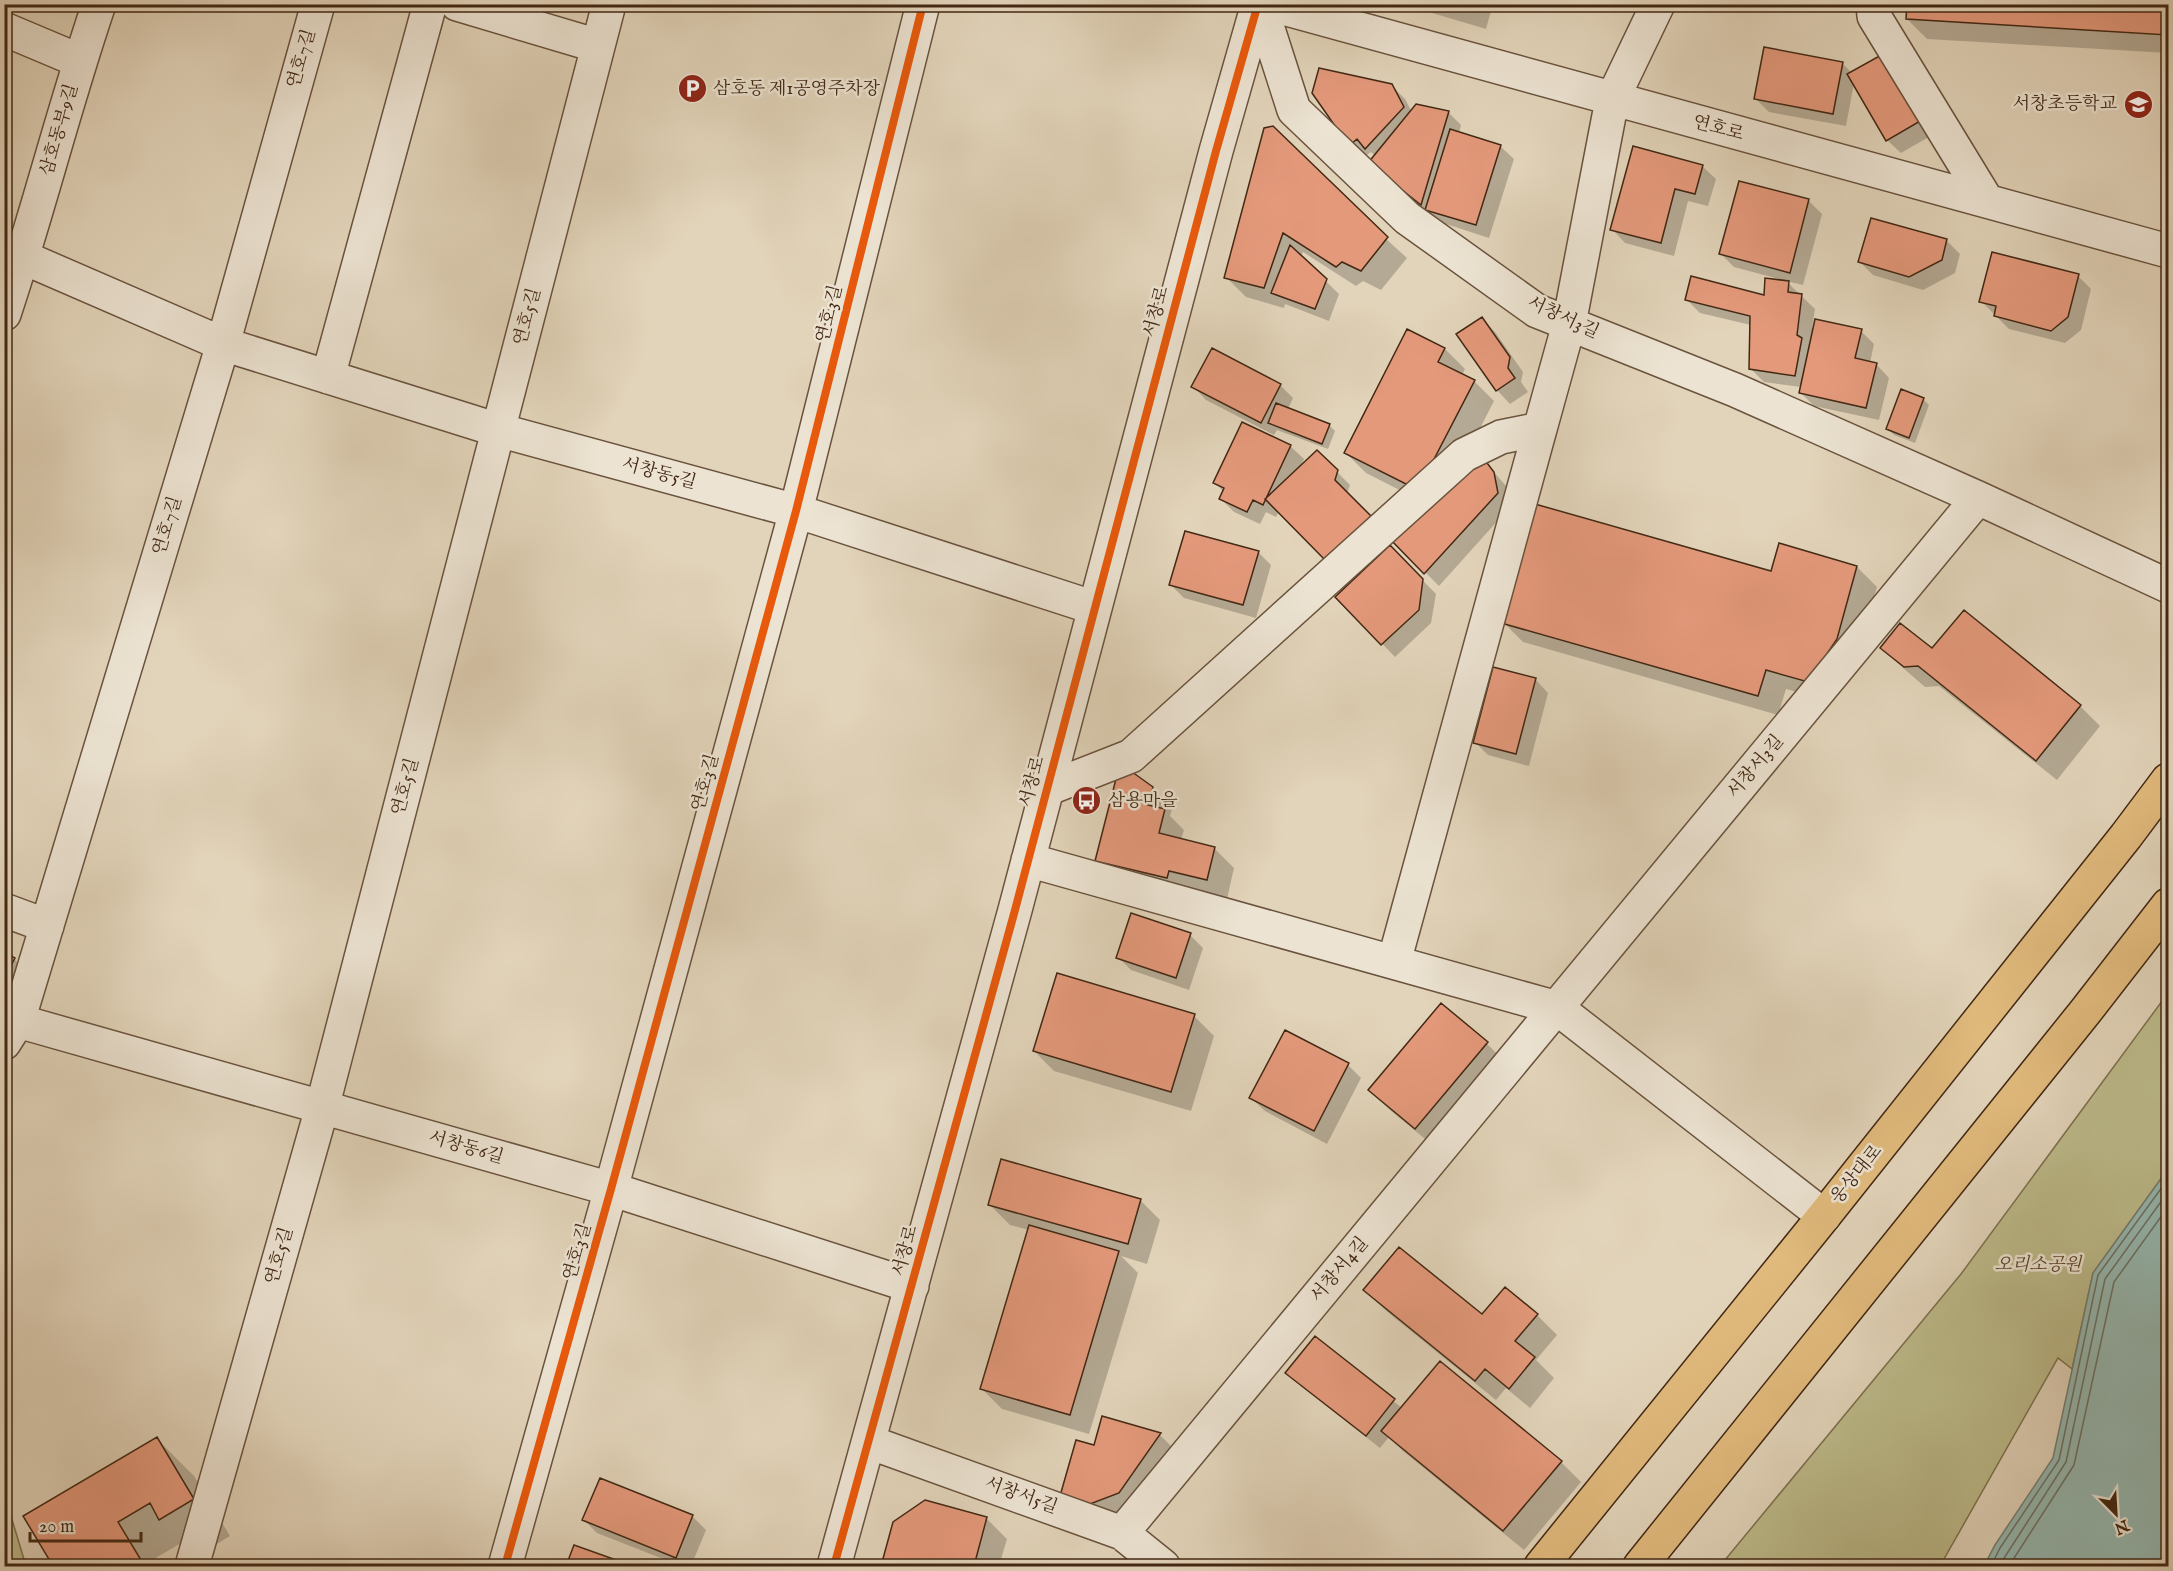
<svg xmlns="http://www.w3.org/2000/svg" width="2173" height="1571" viewBox="0 0 2173 1571" font-family="'IM FELL English','Noto Serif KR',serif">
	<rect width="100%" height="100%" fill="#e2d4ba"/>
	<filter id="stains"><feTurbulence type="fractalNoise" baseFrequency=".00333" numOctaves="4"/><feColorMatrix values="0 0 0 0 .2 0 0 0 0 .09 0 0 0 0 .02 0 0 0 .5 -.17"/></filter>
	<radialGradient id="worn" r=".72"><stop offset=".6" stop-color="#630" stop-opacity="0"/><stop offset="1" stop-color="#630" stop-opacity=".3"/></radialGradient>
	<!-- green -->
	<path fill="#bcba8a" stroke="#7f714f" stroke-width="1.5" d="M2168,993V1169L2093,1273L2072,1369L2058,1358L1940,1566H1720L1961,1274Z
		M4,1493L26,1566H5Z"/>
	<!-- water -->
	<path fill="#95b8b1" stroke="#747e72" stroke-width="1.5" d="M2168,1169V1566H1984L1995,1545L2053,1458L2093,1273Z"/>
	<!-- shadow -->
	<path fill="#0003" d="M1402,4H1493L1486,29Z
		M1908,4H2168V53L1927,39L1907,19Z
		M1883,56L1934,134L1901,153L1887,140L1854,83L1846,126L1769,112L1756,99L1842,63L1852,73Z
		M1392,86L1405,99L1412,112H1448L1461,125L1459,133L1500,146L1514,159L1489,238L1440,222L1384,176L1375,156L1371,152L1363,158L1350,145Z
		M1265,129L1407,258L1381,290L1363,281L1356,286L1303,252L1301,257L1339,294L1329,321L1285,304L1284,308L1246,297L1226,277Z
		M1702,166L1716,179L1708,206L1688,201L1674,256L1625,243L1612,229Z
		M1809,201L1822,214L1803,285L1786,281L1815,309L1812,328L1861,331L1874,344L1870,363L1876,364L1889,378L1879,420L1814,406L1800,392L1801,387L1764,382L1751,369V325L1700,313L1687,300L1765,297L1779,279L1734,267L1721,254Z
		M1872,219L1947,241L1960,254L1955,273L1923,290L1873,275L1860,262Z
		M2078,276L2091,289L2081,330L2065,343L2009,329L1981,301Z
		M1482,319L1495,332L1523,372L1521,382L1528,392L1510,404L1497,390L1459,335Z
		M1408,331L1445,349L1465,369L1462,375L1474,381L1494,401L1447,493L1484,461L1507,487L1510,507L1439,586L1392,539L1431,506L1366,473L1346,453Z
		M1280,385L1293,398L1288,409L1329,425L1335,431L1328,449L1277,430L1274,435L1206,400L1193,386Z
		M1923,399L1929,405L1915,443L1894,435L1888,429Z
		M1290,446L1304,459L1300,468L1317,452L1350,485L1347,494L1383,530L1279,511L1276,517L1266,512L1260,524L1234,512L1221,499L1224,492L1215,483Z
		M1390,547L1436,594L1431,623L1395,657L1337,597Z
		M1258,552L1271,565L1256,618L1184,598L1171,585Z
		M1857,567L1877,587L1856,659L1828,701L1786,689L1778,715L1523,642L1503,622L1772,573Z
		M1964,612L2080,706L2100,726L2057,780L1939,686L1925,687L1902,667L1882,648L1932,651Z
		M1535,679L1548,693L1529,766L1488,755L1475,742Z
		M1152,788L1172,809L1170,816L1184,830L1181,840L1214,848L1234,868L1227,899L1117,880L1097,860Z
		M1190,935L1203,948L1189,990L1131,970L1118,957Z
		M4,954L15,960L28,973L4,1015Z
		M1441,1005L1487,1044L1507,1063L1436,1148L1390,1110L1370,1090Z
		M1194,1016L1214,1036L1191,1111L1054,1071L1034,1051Z
		M1348,1065L1361,1078L1327,1144L1265,1111L1251,1098Z
		M1140,1200L1160,1220L1147,1264L1121,1256L1138,1273L1089,1434L1002,1409L982,1389L1029,1230L1010,1225L990,1205Z
		M1365,1290L1482,1316L1537,1315L1557,1335L1536,1360L1554,1378L1530,1408L1506,1388L1496,1400L1385,1310Z
		M1315,1338L1402,1408L1561,1462L1581,1482L1524,1550L1403,1451L1389,1437L1380,1448L1301,1386L1287,1373Z
		M1160,1435L1173,1448L1133,1506L1104,1517L1075,1509L1095,1447Z
		M157,1439L194,1476L230,1536L197,1556L183,1542L154,1559L158,1566H54L25,1517Z
		M692,1516L706,1530L691,1566H681L597,1533L584,1520Z
		M987,1519L1007,1539L999,1566H883L895,1523Z
		M575,1547L628,1566H568Z"/>
	<g fill="none" stroke-linecap="round" stroke-linejoin="round">
		<!-- shore -->
		<path stroke="#6c7062" stroke-width="1.5" d="M1991,1566L2000,1548L2059,1460L2098,1275L2168,1179
			M1999,1566L2066,1462L2105,1279L2168,1192
			M2009,1566L2074,1465L2114,1282L2168,1207"/>
	</g>
	<!-- building -->
	<path fill="#e4997b" stroke="#422814" stroke-width="1.5" d="M1907,4H2168V35L1906,19Z
		M1764,47L1843,62L1833,114L1754,99Z
		M1883,54L1922,120L1886,141L1847,74Z
		M1319,68L1392,84L1404,107L1365,149L1357,139L1349,146L1312,93Z
		M1416,104L1449,111L1421,205L1368,163Z
		M1273,126L1388,237L1361,271L1342,262L1336,267L1283,233L1264,288L1224,278L1264,128Z
		M1450,129L1501,145L1476,225L1425,210Z
		M1633,146L1703,165L1695,194L1675,189L1661,243L1610,230Z
		M1739,181L1809,199L1790,273L1719,254Z
		M1871,218L1947,239L1942,260L1909,277L1858,262Z
		M1290,245L1327,279L1315,309L1271,293Z
		M1992,252L2079,274L2068,317L2051,331L1994,316L1996,306L1979,302Z
		M1691,276L1764,295L1765,278L1789,281L1788,292L1802,294L1797,335L1802,338L1795,376L1749,369L1750,316L1685,300Z
		M1482,317L1510,357L1508,368L1515,378L1496,391L1456,334Z
		M1815,319L1862,329L1855,358L1877,363L1866,408L1799,393Z
		M1407,329L1445,348L1438,362L1475,380L1418,490L1344,453Z
		M1212,348L1281,384L1261,423L1191,387Z
		M1901,389L1924,398L1909,438L1886,429Z
		M1276,403L1330,424L1322,444L1268,423Z
		M1242,422L1291,445L1263,505L1253,500L1247,512L1219,499L1224,488L1213,483Z
		M1317,450L1338,470L1335,480L1371,516L1326,561L1265,499Z
		M1484,459L1494,472L1498,493L1424,574L1390,539Z
		M1535,504L1771,571L1779,543L1857,566L1837,639L1808,682L1766,670L1758,696L1501,623Z
		M1185,531L1259,551L1243,605L1169,585Z
		M1390,545L1423,579L1419,610L1381,645L1335,597Z
		M1964,610L2081,705L2036,761L1918,666L1904,667L1880,648L1900,623L1932,648Z
		M1493,667L1536,678L1516,754L1473,743Z
		M1128,769L1153,787L1148,805L1165,809L1159,833L1215,847L1207,880L1169,871L1167,878L1095,861L1118,771Z
		M1131,913L1191,933L1176,978L1116,958Z
		M4,952L15,958L4,978Z
		M1057,973L1195,1014L1171,1092L1033,1051Z
		M1441,1003L1488,1042L1415,1129L1368,1090Z
		M1285,1030L1349,1063L1314,1131L1249,1098Z
		M1001,1159L1141,1199L1128,1244L988,1205Z
		M1029,1225L1119,1251L1070,1415L980,1389Z
		M1399,1247L1482,1314L1505,1287L1538,1314L1515,1341L1535,1357L1509,1389L1485,1369L1475,1381L1363,1290Z
		M1315,1336L1395,1399L1366,1436L1285,1373Z
		M1440,1361L1562,1461L1503,1531L1381,1431Z
		M1102,1416L1161,1433L1119,1493L1090,1504L1060,1496L1076,1440L1094,1445Z
		M157,1437L194,1499L159,1520L150,1503L118,1522L141,1560L130,1566H53L23,1516Z
		M600,1478L693,1515L676,1558L582,1520Z
		M925,1500L987,1517L974,1566H881L893,1522Z
		M574,1545L633,1566H566Z"/>
	<g fill="none" stroke-linecap="round" stroke-linejoin="round">
		<defs>
			<path id="minor" d="M457,4L598,46
				M1260,4L1294,110L1407,218L1537,311L1735,390L1978,498L2168,586
				M1269,4L2168,251
				M1873,4L1874,16L1987,201
				M4,29L80,61
				M4,249L223,344L498,430L796,511L1095,608
				M4,314C38,212 64,107 99,4
				M328,377L430,4
				M1047,789L1131,756L1464,455L1501,437L1540,429L1569,324L1612,100L1658,4
				M1028,860L1557,1008L1824,1216
				M4,910L47,926
				M1394,962L1540,429
				M18,1021L611,1189L912,1286
				M4,1043L18,1021L223,344L318,4
				M869,1442L1122,1533L1163,1566
				M1122,1533L1978,498
				M192,1566L322,1108L609,4
				M505,1566L611,1189L796,511L923,4
				M834,1566L1015,910L1216,151L1258,4"/>
			<path id="major" d="M1541,1566L1824,1216L2126,836L2168,780
				M1640,1566L2085,1012L2168,905"/>
		</defs>
		<!-- minor casing -->
		<use href="#minor" stroke="#6a533e" stroke-width="36"/>
		<!-- major casing -->
		<use href="#major" stroke="#422814" stroke-width="36"/>
		<!-- minor -->
		<use href="#minor" stroke="#ece3d2" stroke-width="33"/>
		<!-- major -->
		<use href="#major" stroke="#e1ba7d" stroke-width="33"/>
		<defs>
			<path id="cycleway" d="M505,1566L611,1189L796,511L923,4
				M834,1566L1015,910L1216,151L1258,4"/>
		</defs>
		<!-- cycleway casing -->
		<use href="#cycleway" stroke="#ece3d2" stroke-width="11"/>
		<!-- cycleway -->
		<use href="#cycleway" stroke="#e8590c" stroke-width="8"/>
	</g>
	<!-- icons -->
	<defs>
		<symbol id="parking-disc" viewBox="-11 -11 22 22"><circle r="9.5" fill="#8f2418" stroke="#ece3d2"/><path d="M-3.5-5.5H1a3.5 3.5 0 0 1 0 7H-1V5.5H-3.5ZM-1-3.4V-.6H.8a1.4 1.4 0 0 0 0-2.8Z" fill="#fff"/></symbol>
		<symbol id="school-disc" viewBox="-11 -11 22 22"><circle r="9.5" fill="#8f2418" stroke="#ece3d2"/><path d="M0-5L7-2L0 1L-7-2ZM-4 1L0 2.5L4 1V4Q0 6-4 4Z" fill="#fff"/></symbol>
		<symbol id="bus-disc" viewBox="-11 -11 22 22"><circle r="9.5" fill="#8f2418" stroke="#ece3d2"/><path d="M-5-6H5V4H4V6H2V4H-2V6H-4V4H-5ZM-3.5-4V0h7V-4ZM-3.5 1.2v1.5H-2V1.2ZM2 1.2v1.5H3.5V1.2Z" fill="#fff"/></symbol>
	</defs>
	<g fill-rule="evenodd">
		<use href="#parking-disc" x="676" y="72" width="33" height="33"/>
		<use href="#school-disc" x="2122" y="88" width="33" height="33"/>
		<use href="#bus-disc" x="1070" y="784" width="33" height="33"/>
	</g>
	<g text-anchor="middle" dominant-baseline="central" stroke-width="5" stroke-linejoin="round" paint-order="stroke">
		<!-- street labels -->
		<g font-size="18" fill="#422814" stroke="#ece3d2">
			<text transform="translate(302 59) rotate(-74)">연호7길</text>
			<text transform="translate(1718 129) rotate(15)">연호로</text>
			<text transform="translate(60 130) rotate(-74)">삼호동부9길</text>
			<text transform="translate(1157 312) rotate(-75)">서창로</text>
			<text transform="translate(830 314) rotate(-76)">연호3길</text>
			<text transform="translate(528 317) rotate(-75)">연호5길</text>
			<text transform="translate(1563 318) rotate(25)">서창서3길</text>
			<text transform="translate(659 474) rotate(15)">서창동5길</text>
			<text transform="translate(168 526) rotate(-73)">연호7길</text>
			<text transform="translate(1756 767) rotate(-50)">서창서3길</text>
			<text transform="translate(1033 782) rotate(-75)">서창로</text>
			<text transform="translate(706 783) rotate(-75)">연호3길</text>
			<text transform="translate(406 787) rotate(-75)">연호5길</text>
			<text transform="translate(466 1148) rotate(16)">서창동6길</text>
			<text transform="translate(1857 1175) rotate(-51)">웅상대로</text>
			<text transform="translate(906 1251) rotate(-75)">서창로</text>
			<text transform="translate(578 1252) rotate(-74)">연호3길</text>
			<text transform="translate(280 1256) rotate(-74)">연호5길</text>
			<text transform="translate(1340 1270) rotate(-50)">서창서4길</text>
			<text transform="translate(1021 1496) rotate(20)">서창서5길</text>
		</g>
		<!-- poi labels -->
		<g font-size="18" fill="#422814" stroke="#ece3d2" text-anchor="start">
			<text x="713" y="89">삼호동 제1공영주차장</text>
			<text x="2117" y="104" text-anchor="end">서창초등학교</text>
			<text x="1108" y="801">삼용마을</text>
		</g>
		<!-- park labels -->
		<g font-size="18" font-style="italic" fill="#5a452c" stroke="#ece3d2">
			<text x="2038" y="1265">오리소공원</text>
		</g>
	</g>
	<!-- margin -->
	<rect width="2173" height="1571" fill="none" stroke="#e2d4ba" stroke-width="24"/>
	<rect x="6" y="6" width="2161" height="1559" fill="none" stroke="#422814" stroke-width="3"/>
	<rect x="12" y="12" width="2149" height="1547" fill="none" stroke="#422814" stroke-width="1.5"/>
	<!-- north arrow -->
	<g transform="translate(2116 1514) rotate(156)" stroke="#ece3d2" stroke-width="4.5" paint-order="stroke">
	<path d="M0-4.5L10 22L0 15L-10 22Z" fill="#422814"/>
	<text y="-9" font-size="16" font-weight="bold" text-anchor="middle" fill="#422814">N</text>
	</g>
	<!-- scale -->
	<path d="M30 1532v9h111v-9" fill="none" stroke="#422814" stroke-width="3"/>
	<text x="39" y="1532" font-size="18" fill="#422814" stroke="#ece3d2" stroke-width="4.5" paint-order="stroke">20 m</text>
	<rect width="100%" height="100%" filter="url(#stains)"/>
	<rect width="100%" height="100%" fill="url(#worn)"/>
</svg>
